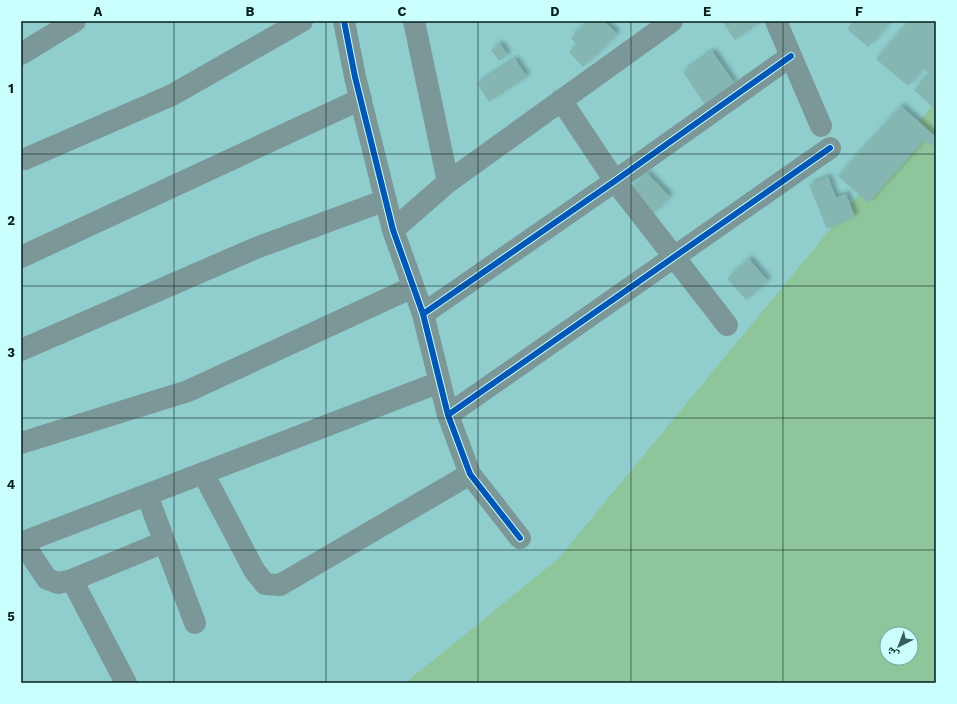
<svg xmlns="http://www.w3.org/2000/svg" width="957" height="704" viewBox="0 0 957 704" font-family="'Work Sans','Noto Naskh Arabic',sans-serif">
	<defs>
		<filter id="shadow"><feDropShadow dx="3.5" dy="-3.5" stdDeviation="2" flood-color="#0004"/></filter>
	</defs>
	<rect width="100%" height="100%" fill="#90cece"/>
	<!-- green -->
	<path fill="#8ec59b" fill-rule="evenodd" d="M936,101V683H405L558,559ZM887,634H911V658H887Z"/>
	<!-- building -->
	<path fill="#86b6b1" filter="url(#shadow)" d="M588,21H604L617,34L583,67L569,52L577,44L571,38Z
		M722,21H762L735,40Z
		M854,21H891L868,47L847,29Z
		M909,21H931L936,25V65L934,67L936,69V110L914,90L929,73L923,68L908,86L876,59Z
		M500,44L508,55L499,61L491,50Z
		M712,51L735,84L705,105L683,72Z
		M515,59L527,77L489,102L477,84Z
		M901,106L936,137V140L930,146L924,140L868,203L838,176Z
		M647,173L670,197L650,216L627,192Z
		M828,177L836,198L846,194L855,217L827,229L809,185Z
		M749,259L768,281L746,300L727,279Z"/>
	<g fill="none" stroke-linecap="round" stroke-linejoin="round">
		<!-- minor -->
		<path stroke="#7c9797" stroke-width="22" d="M344,21L355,77L393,230L423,314L448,415L470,474L520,538
			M414,21L448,182
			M776,21L821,126
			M21,54L75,21
			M561,100L615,181L727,325
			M25,159L172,95L302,21
			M393,230L448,182L672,21
			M21,257L361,99
			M423,314L615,181L791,56
			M21,350L256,248L386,200
			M448,415L830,148
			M21,443L188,391L413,287
			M203,473L254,570L265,584L280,585L470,474
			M147,495L195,623
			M21,543L440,382
			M23,543L47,579L58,583L72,580L164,542
			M72,580L126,683"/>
		<defs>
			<path id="cycleway" d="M344,21L355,77L393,230L423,314L448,415L470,474L520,538
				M423,314L615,181L791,56
				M448,415L830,148"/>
		</defs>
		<!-- cycleway casing -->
		<use href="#cycleway" stroke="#cbfffe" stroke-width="8"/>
		<!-- cycleway -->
		<use href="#cycleway" stroke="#0057b8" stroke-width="6"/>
	</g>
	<!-- grid -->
	<path fill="none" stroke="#051f1e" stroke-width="1" stroke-opacity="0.55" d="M174,21V683M326,21V683M478,21V683M631,21V683M783,21V683M21,154H936M21,286H936M21,418H936M21,550H936"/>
	<!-- border -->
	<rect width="957" height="704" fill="none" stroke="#cbfffe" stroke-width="44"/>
	<!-- north arrow -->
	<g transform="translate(899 646) rotate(222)"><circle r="19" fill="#cbfffe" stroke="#7ca5a4"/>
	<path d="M0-3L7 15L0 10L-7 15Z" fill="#365c5c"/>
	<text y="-6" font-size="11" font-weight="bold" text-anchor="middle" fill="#051f1e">ش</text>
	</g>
	<rect x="22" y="22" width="913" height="660" fill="none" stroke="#051f1e" stroke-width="1.5"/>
	<g font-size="13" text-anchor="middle" font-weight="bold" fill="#051f1e">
		<text x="98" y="16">A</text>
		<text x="250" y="16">B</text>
		<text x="402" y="16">C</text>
		<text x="555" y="16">D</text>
		<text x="707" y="16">E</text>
		<text x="859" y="16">F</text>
		<text x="11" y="93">1</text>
		<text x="11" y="225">2</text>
		<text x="11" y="357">3</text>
		<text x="11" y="489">4</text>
		<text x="11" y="621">5</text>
	</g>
</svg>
